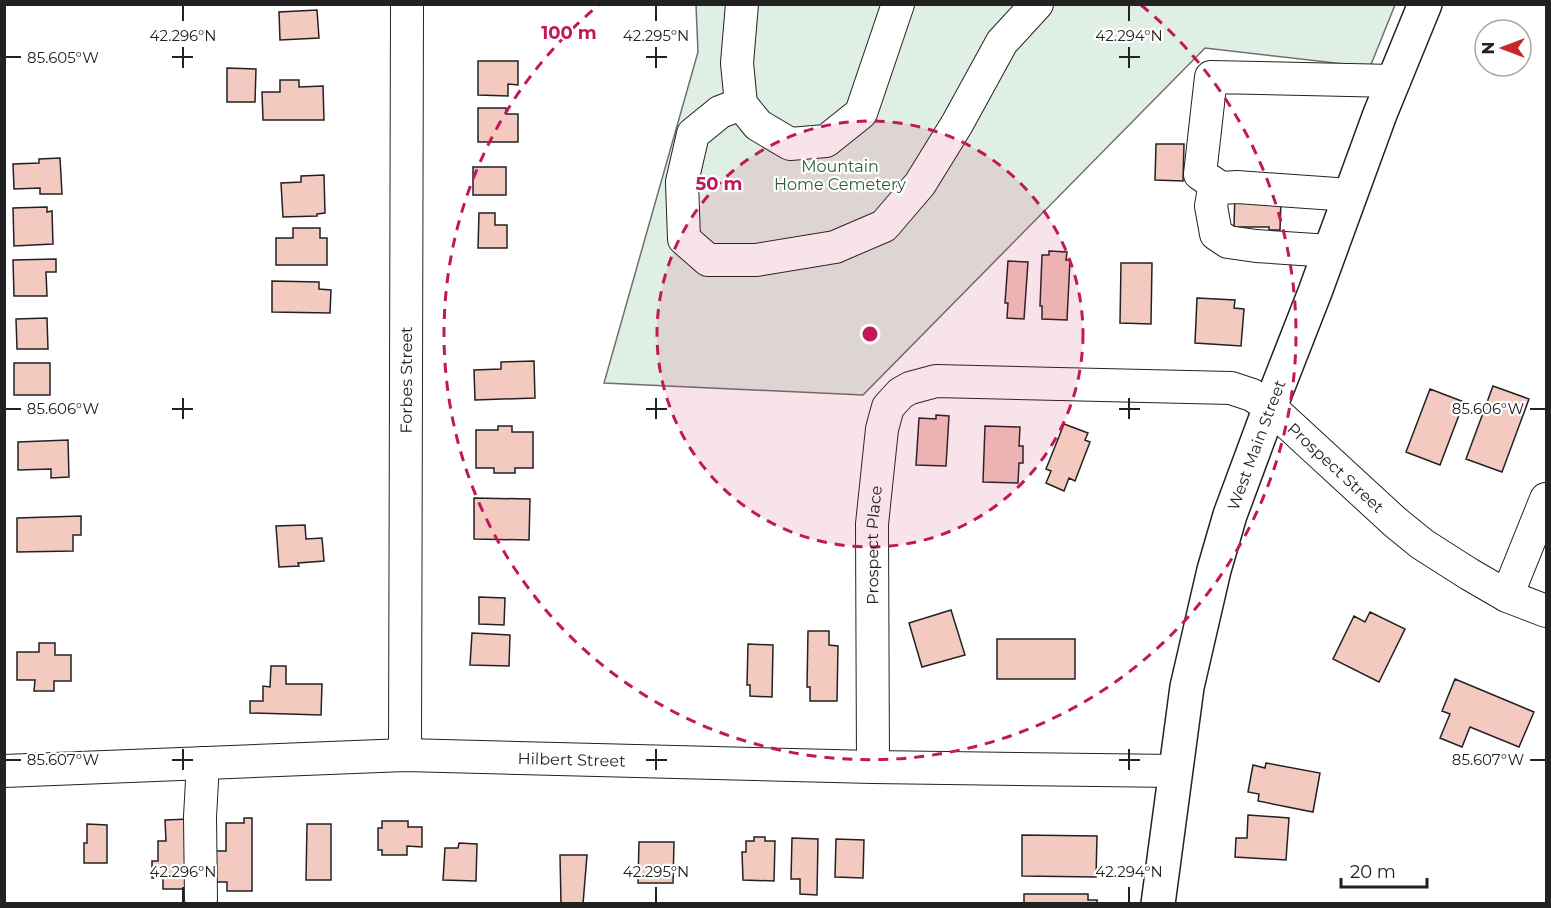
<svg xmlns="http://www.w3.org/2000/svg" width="1551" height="908" viewBox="0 0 1551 908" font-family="Montserrat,sans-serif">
	<rect width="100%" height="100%" fill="#fff"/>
	<!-- green -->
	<path fill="#e0efe3" stroke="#6f6f6f" stroke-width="1.5" d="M696,5H1395L1370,67L1205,48L863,395L604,383L698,52Z"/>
	<!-- building -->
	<path fill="#f3c9c0" stroke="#222" stroke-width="1.5" d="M317,10L319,38L280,40L279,12Z
		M478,61H518V85L508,84V96L478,95Z
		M227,68L256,69L255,102H227Z
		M280,80H299V87L323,86L324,120H263L262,92H280Z
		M478,108H506V114H518V142H478Z
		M1156,144H1184L1183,181L1155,180Z
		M60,158L62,194H40V188L14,189L13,164L39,163V159Z
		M473,167H506V195H473Z
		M324,175L325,213L317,214V216L283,217L281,183L301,182V176Z
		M1235,191L1281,200L1280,230H1269V227H1234Z
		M1235,191L1281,200L1280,230H1269V227H1234Z
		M47,207V212L52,211L53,244L14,246L13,208Z
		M479,213H495V225H507V248H478Z
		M293,228H320V238H327V265H276V238H293Z
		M1049,251L1067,252L1066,260H1070L1067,320L1042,319V306H1040L1042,255H1049Z
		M1049,251L1067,252L1066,260H1070L1067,320L1042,319V306H1040L1042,255H1049Z
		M56,259V272H46L47,296H14L13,260Z
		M1008,261L1028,262L1024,319L1007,318L1008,303H1005Z
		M1121,263H1152L1151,324L1120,323Z
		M1121,263H1152L1151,324L1120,323Z
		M272,281L319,282V289L331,290L330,313L272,312Z
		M1197,298L1235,300L1234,308L1244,309L1241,346L1195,343Z
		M1197,298L1235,300L1234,308L1244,309L1241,346L1195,343Z
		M47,318L48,349H17L16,319Z
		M534,361L535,398L475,400L474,370L501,369V362Z
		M14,363H50V395H14Z
		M1493,386L1529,399L1502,472L1466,459Z
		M1430,389L1464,402L1440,465L1406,452Z
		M936,415L949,416L946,466L916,465L919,418L936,419Z
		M1064,424L1088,433L1085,440L1090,442L1075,481L1069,478L1064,491L1046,483L1051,471L1046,469Z
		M1064,424L1088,433L1085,440L1090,442L1075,481L1069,478L1064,491L1046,483L1051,471L1046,469Z
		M498,426H512V432H533V468H515V473H494V468H476V430H498Z
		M985,426L1020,427L1019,446H1023V463H1019L1018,483L983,482Z
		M68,440L69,477L51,478V469L18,470V442Z
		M474,498L530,499L529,540L474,539Z
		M81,516V535H73V551L17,552V518Z
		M305,525L306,539L322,538L324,561L298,563L299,566L279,567L276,526Z
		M479,597L505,598L504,625L479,624Z
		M951,610L965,655L922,667L909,623Z
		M1370,612L1405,629L1379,682L1333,659L1354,616L1365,622Z
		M808,631H829V645L838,646L837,701H810V687H807Z
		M808,631H829V645L838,646L837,701H810V687H807Z
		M472,633L510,635L509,666L470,665Z
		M997,639H1075V679H997Z
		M997,639H1075V679H997Z
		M39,643H55V655H71V681H54V691H34L35,680H17V652H39Z
		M748,644L773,645L772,697L750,696V685H747Z
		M748,644L773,645L772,697L750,696V685H747Z
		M271,666H286V684H322L321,715L250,713V701H263V686L270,687Z
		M1455,679L1534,712L1519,747L1470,727L1462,747L1440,738L1450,714L1442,711Z
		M1266,763L1320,773L1313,812L1258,801L1259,794L1248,792L1253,765L1265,768Z
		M1248,815L1289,818L1286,860L1235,857L1236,838H1247Z
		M1248,815L1289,818L1286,860L1235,857L1236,838H1247Z
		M244,818H252V891H227V882H211V851H226V823H244Z
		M190,819L187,889H163V878H152V861H158V841H166L165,820Z
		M382,821H408V827H422V847L407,846V855H382V850H378V828H382Z
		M87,824L107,825V863H84V843H87Z
		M307,824H331V880H306Z
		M1022,835L1097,836L1096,877L1022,876Z
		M754,837H765V841H775L774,881L743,880L742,852H746V841H754Z
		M754,837H765V841H775L774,881L743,880L742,852H746V841H754Z
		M792,838L818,839L817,895L800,894V879H791Z
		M792,838L818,839L817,895L800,894V879H791Z
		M836,839L864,840L863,878L835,877Z
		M836,839L864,840L863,878L835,877Z
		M639,842H674L673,883H638Z
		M459,843L477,844L476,881L443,880L445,848H458Z
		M459,843L477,844L476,881L443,880L445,848H458Z
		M560,855H587L583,904H561Z
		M1024,894H1088V900H1097V904H1024Z"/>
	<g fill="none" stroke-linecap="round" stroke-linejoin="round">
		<defs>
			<g id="minor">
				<path d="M742,4L737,63L741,104L758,125L790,144L826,141L861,113L898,4"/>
				<path d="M741,104L720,112L693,134L682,182L684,239L708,260H756L835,247L884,226L920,184L957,124L1002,42L1037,4"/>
				<path d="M1221,188L1200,174L1211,77L1394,81"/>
				<path d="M1330,251L1256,246L1228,242L1216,234L1211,206L1213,194L1221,188L1237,187L1350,195"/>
				<path d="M1507,596L1546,499"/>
				<path id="s1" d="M405,755L407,4"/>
				<path id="s2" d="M873,767L872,524L882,429L888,407L901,393L910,388L936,381L1231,388L1252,395L1270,407L1395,522L1422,544L1469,574L1507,596L1546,611"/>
				<path id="s3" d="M4,771L405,755L873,767L1175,771"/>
				<path d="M201,899L200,817L203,763"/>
			</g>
			<g id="major">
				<path id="s4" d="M1158,904L1187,687L1214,570L1230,515L1270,407L1315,292L1380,114L1425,4"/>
			</g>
		</defs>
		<!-- minor casing -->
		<use href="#minor" stroke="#222" stroke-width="34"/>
		<!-- major casing -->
		<use href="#major" stroke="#222" stroke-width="36"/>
		<!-- minor -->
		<use href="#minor" stroke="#fff" stroke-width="32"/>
		<!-- major -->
		<use href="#major" stroke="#fff" stroke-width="33"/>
	</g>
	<!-- ticks -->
	<path fill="none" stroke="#222" stroke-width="2" d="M183,6V21M656,6V21M1129,6V21M183,47V68M656,47V68M1129,47V68M6,57H21M172,57H193M646,57H667M1119,57H1140M183,398V419M656,398V419M1129,398V419M6,409H21M172,409H193M646,409H667M1119,409H1140M1530,409H1545M183,749V770M656,749V770M1129,749V770M6,760H21M172,760H193M646,760H667M1119,760H1140M1530,760H1545M183,887V902M656,887V902M1129,887V902"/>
	<!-- distance rings -->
	<circle cx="870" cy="334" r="213" fill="#c2185b" fill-opacity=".12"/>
	<g fill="none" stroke="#c2185b" stroke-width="3" stroke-dasharray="10 8">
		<circle cx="870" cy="334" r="213"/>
		<path d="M1141 5A426 426 0 1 1 599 5"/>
	</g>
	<g text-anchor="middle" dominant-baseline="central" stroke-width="4.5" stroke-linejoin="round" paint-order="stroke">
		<!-- park labels -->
		<g font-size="16" fill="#2f5e38" stroke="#fff">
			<text x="840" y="166">Mountain<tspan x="840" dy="18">Home Cemetery</tspan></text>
		</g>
		<!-- street labels -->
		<g font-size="16" fill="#222" stroke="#fff">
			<text stroke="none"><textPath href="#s1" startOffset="375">Forbes Street</textPath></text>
			<text stroke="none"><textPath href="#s4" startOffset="471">West Main Street</textPath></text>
			<text stroke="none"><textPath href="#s2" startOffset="846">Prospect Street</textPath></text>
			<text stroke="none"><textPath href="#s2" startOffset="222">Prospect Place</textPath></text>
			<text stroke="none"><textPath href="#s3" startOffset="568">Hilbert Street</textPath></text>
		</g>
	</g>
	<g font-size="15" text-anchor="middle" fill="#222" stroke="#fff" stroke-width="4.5" stroke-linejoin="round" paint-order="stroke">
		<text x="183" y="41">42.296°N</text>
		<text x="656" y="41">42.295°N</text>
		<text x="1129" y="41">42.294°N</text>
		<text x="63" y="63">85.605°W</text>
		<text x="1488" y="414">85.606°W</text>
		<text x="63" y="414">85.606°W</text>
		<text x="1488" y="765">85.607°W</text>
		<text x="63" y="765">85.607°W</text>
		<text x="183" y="877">42.296°N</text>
		<text x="656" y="877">42.295°N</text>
		<text x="1129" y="877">42.294°N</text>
	</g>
	<circle cx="870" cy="334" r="9" fill="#c2185b" stroke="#fff" stroke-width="3"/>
	<g font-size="18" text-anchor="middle" font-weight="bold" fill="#c2185b" stroke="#fff" stroke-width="4.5" stroke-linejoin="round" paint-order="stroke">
		<text x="569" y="39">100 m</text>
		<text x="719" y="190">50 m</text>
	</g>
	<!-- border -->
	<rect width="1551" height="908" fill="none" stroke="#222222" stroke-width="12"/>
	<!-- north arrow -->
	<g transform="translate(1503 48) rotate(270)"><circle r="28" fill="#ffffff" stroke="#a7a7a7" stroke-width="1.5"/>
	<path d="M0-4.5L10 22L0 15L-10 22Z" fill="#c62828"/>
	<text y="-9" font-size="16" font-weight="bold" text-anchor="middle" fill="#222222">N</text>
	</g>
	<!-- scale -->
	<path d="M1341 878v9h86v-9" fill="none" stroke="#222222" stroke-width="3"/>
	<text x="1350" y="878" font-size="18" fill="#222222" stroke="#ffffff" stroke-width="4.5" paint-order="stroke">20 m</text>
</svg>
